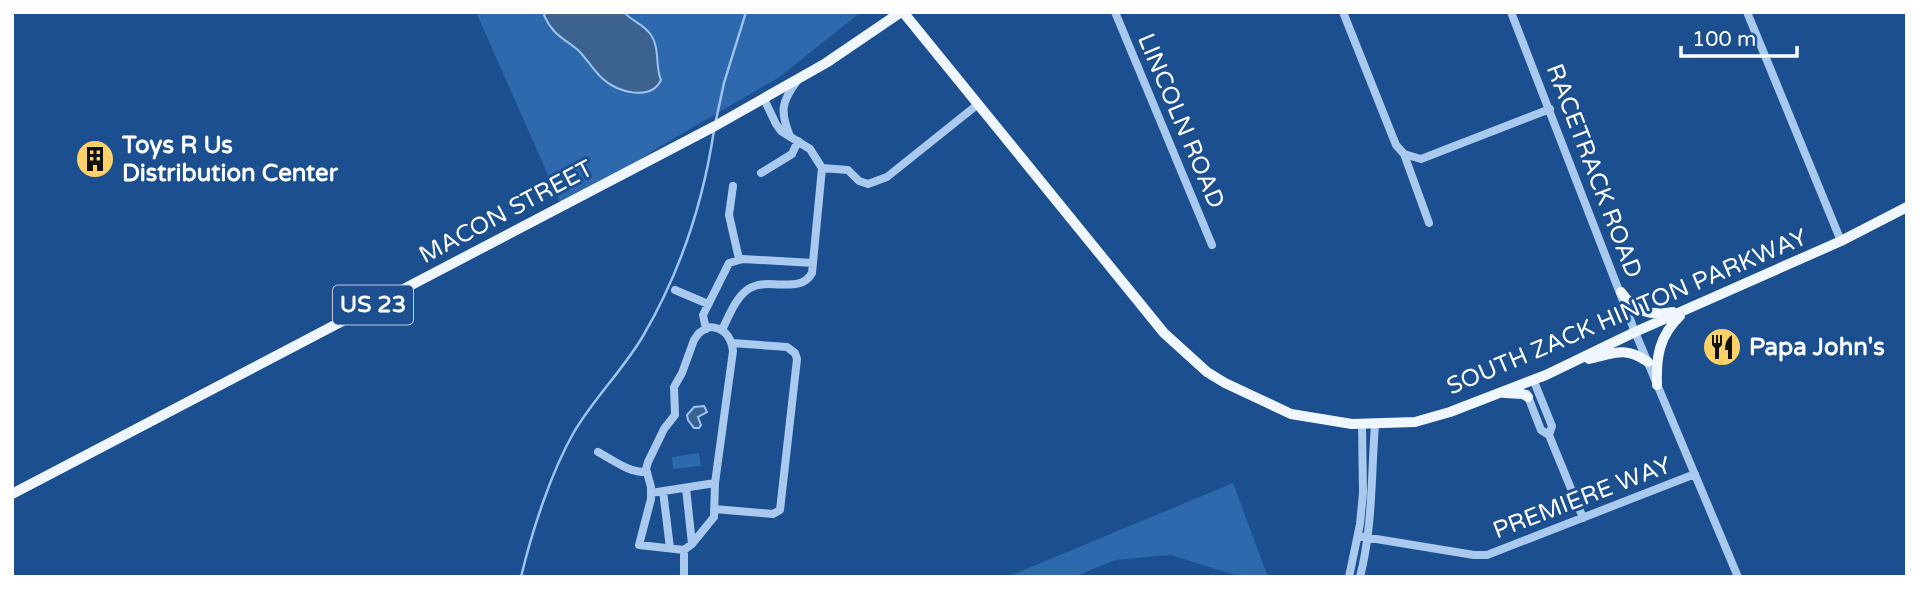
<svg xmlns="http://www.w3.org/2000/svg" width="1919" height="589" viewBox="0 0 1919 589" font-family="'Varela Round',sans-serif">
	<rect width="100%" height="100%" fill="#1b4f8f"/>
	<!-- green -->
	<path fill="#2e69ad" d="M476,12H861L778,78L664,144L563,209Z
		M699,453L701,466L673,469L672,457Z
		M1233,483L1268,577H1242L1170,555L1115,560L1074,577H1007Z"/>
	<!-- water -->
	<path fill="#3c6290" stroke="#9cc4f0" stroke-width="2" d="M546,12H624C631,21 644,24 651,35C660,48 655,67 661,80C651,101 618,93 603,79C594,71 587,59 578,50C562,37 553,35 544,15Z
		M704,406L707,412L698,417L701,425L699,428H694L688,420L687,415L694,407Z"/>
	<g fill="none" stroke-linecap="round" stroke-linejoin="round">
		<!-- stream -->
		<path stroke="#9cc4f0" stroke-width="2.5" d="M716,120L724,83L746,12
			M521,577C532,531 551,472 574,432C594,398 623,370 643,336C681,271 703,204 714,130"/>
		<!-- minor -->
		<path stroke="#a9c9ee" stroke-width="8" d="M1115,12L1212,245
			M1343,12L1396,145L1404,154L1429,223
			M1511,12L1635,332L1738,577
			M1747,12L1841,241
			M790,136C780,112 781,102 797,81
			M1404,154L1421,159L1550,109
			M822,168L848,170L859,181L868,184L887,177L977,105
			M761,173L792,154L798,141
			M733,186L729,215L739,259
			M675,290L708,304
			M708,327C724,327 731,336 733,351L715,483L714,517L692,544L684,550L639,545L651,499V487L646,469L648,462L664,429L675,415L674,387L682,373L694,340L699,333Z
			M706,329L703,315L729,263L743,259L813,263
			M722,330C729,316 736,296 750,288C770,277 800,295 812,273L822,168L810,149L781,131L776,124L764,99
			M1533,379L1552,426L1549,435
			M1527,394L1541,430L1549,435L1583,518
			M598,452C613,460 629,473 647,472
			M686,488L692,544
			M663,491L670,548
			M651,493L715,483
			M714,509L773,514L780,510L797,359L795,353L787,347L732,343
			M1358,536L1474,555H1487L1695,474
			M684,577V550
			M1349,577L1360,524L1363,493L1362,425
			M1360,577C1373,526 1371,476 1375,425"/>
		<!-- major -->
		<path stroke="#f0f6ff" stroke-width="10" d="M903,12L1164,333L1207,372L1225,383L1291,414L1352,424L1415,422L1450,412L1546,375L1635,332L1841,241L1907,207
			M1621,292C1635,312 1650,316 1673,312
			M1589,359C1614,353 1626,346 1648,362
			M1657,385C1656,357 1659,336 1680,316
			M1504,393L1523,394L1528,397
			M12,494L715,126L826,63L901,12"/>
	</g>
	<!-- icons -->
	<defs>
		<symbol id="building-disc" viewBox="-11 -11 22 22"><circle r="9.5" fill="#ffd166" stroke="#1b4f8f"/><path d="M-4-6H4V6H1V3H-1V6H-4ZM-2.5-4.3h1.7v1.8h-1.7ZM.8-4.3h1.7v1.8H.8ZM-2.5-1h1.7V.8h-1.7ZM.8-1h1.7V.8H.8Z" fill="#111"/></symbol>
		<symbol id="restaurant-disc" viewBox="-11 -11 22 22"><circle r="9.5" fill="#ffd166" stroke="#1b4f8f"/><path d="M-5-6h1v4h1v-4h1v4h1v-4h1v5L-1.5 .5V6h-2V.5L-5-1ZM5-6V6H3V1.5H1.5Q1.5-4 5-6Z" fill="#111"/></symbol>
	</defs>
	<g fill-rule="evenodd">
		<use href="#building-disc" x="73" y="137" width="44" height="44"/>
		<use href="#restaurant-disc" x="1700" y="325" width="44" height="44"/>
	</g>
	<g text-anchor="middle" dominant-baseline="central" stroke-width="6" stroke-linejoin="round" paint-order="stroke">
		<!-- shield labels -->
		<rect fill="#1b4f8f" stroke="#bbcadd" stroke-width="2" x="333" y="285.5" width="80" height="39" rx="5"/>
		<g font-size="23" font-weight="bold" fill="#fff">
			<text x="373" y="305">US 23</text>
		</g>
		<!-- street labels -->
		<g font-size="24" fill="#fff" stroke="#1b4f8f">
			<text transform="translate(1181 121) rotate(67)">LINCOLN ROAD</text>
			<text transform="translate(1594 171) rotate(69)">RACETRACK ROAD</text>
			<text transform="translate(506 212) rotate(-28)">MACON STREET</text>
			<text transform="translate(1627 312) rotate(-23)">SOUTH ZACK HINTON PARKWAY</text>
			<text transform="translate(1582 498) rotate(-21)">PREMIERE WAY</text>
		</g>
		<!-- poi labels -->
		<g font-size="24" font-weight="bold" fill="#fff" stroke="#1b4f8f" text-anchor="start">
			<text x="122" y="145">Toys R Us<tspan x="122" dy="28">Distribution Center</tspan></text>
			<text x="1749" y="347">Papa John's</text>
		</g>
	</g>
	<!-- border -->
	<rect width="1919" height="589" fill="none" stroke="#ffffff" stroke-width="28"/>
	<!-- scale -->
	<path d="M1681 46v10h116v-10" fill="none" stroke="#ffffff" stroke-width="3.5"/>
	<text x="1692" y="46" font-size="21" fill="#ffffff" stroke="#1b4f8f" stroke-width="5" paint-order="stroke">100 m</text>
</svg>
